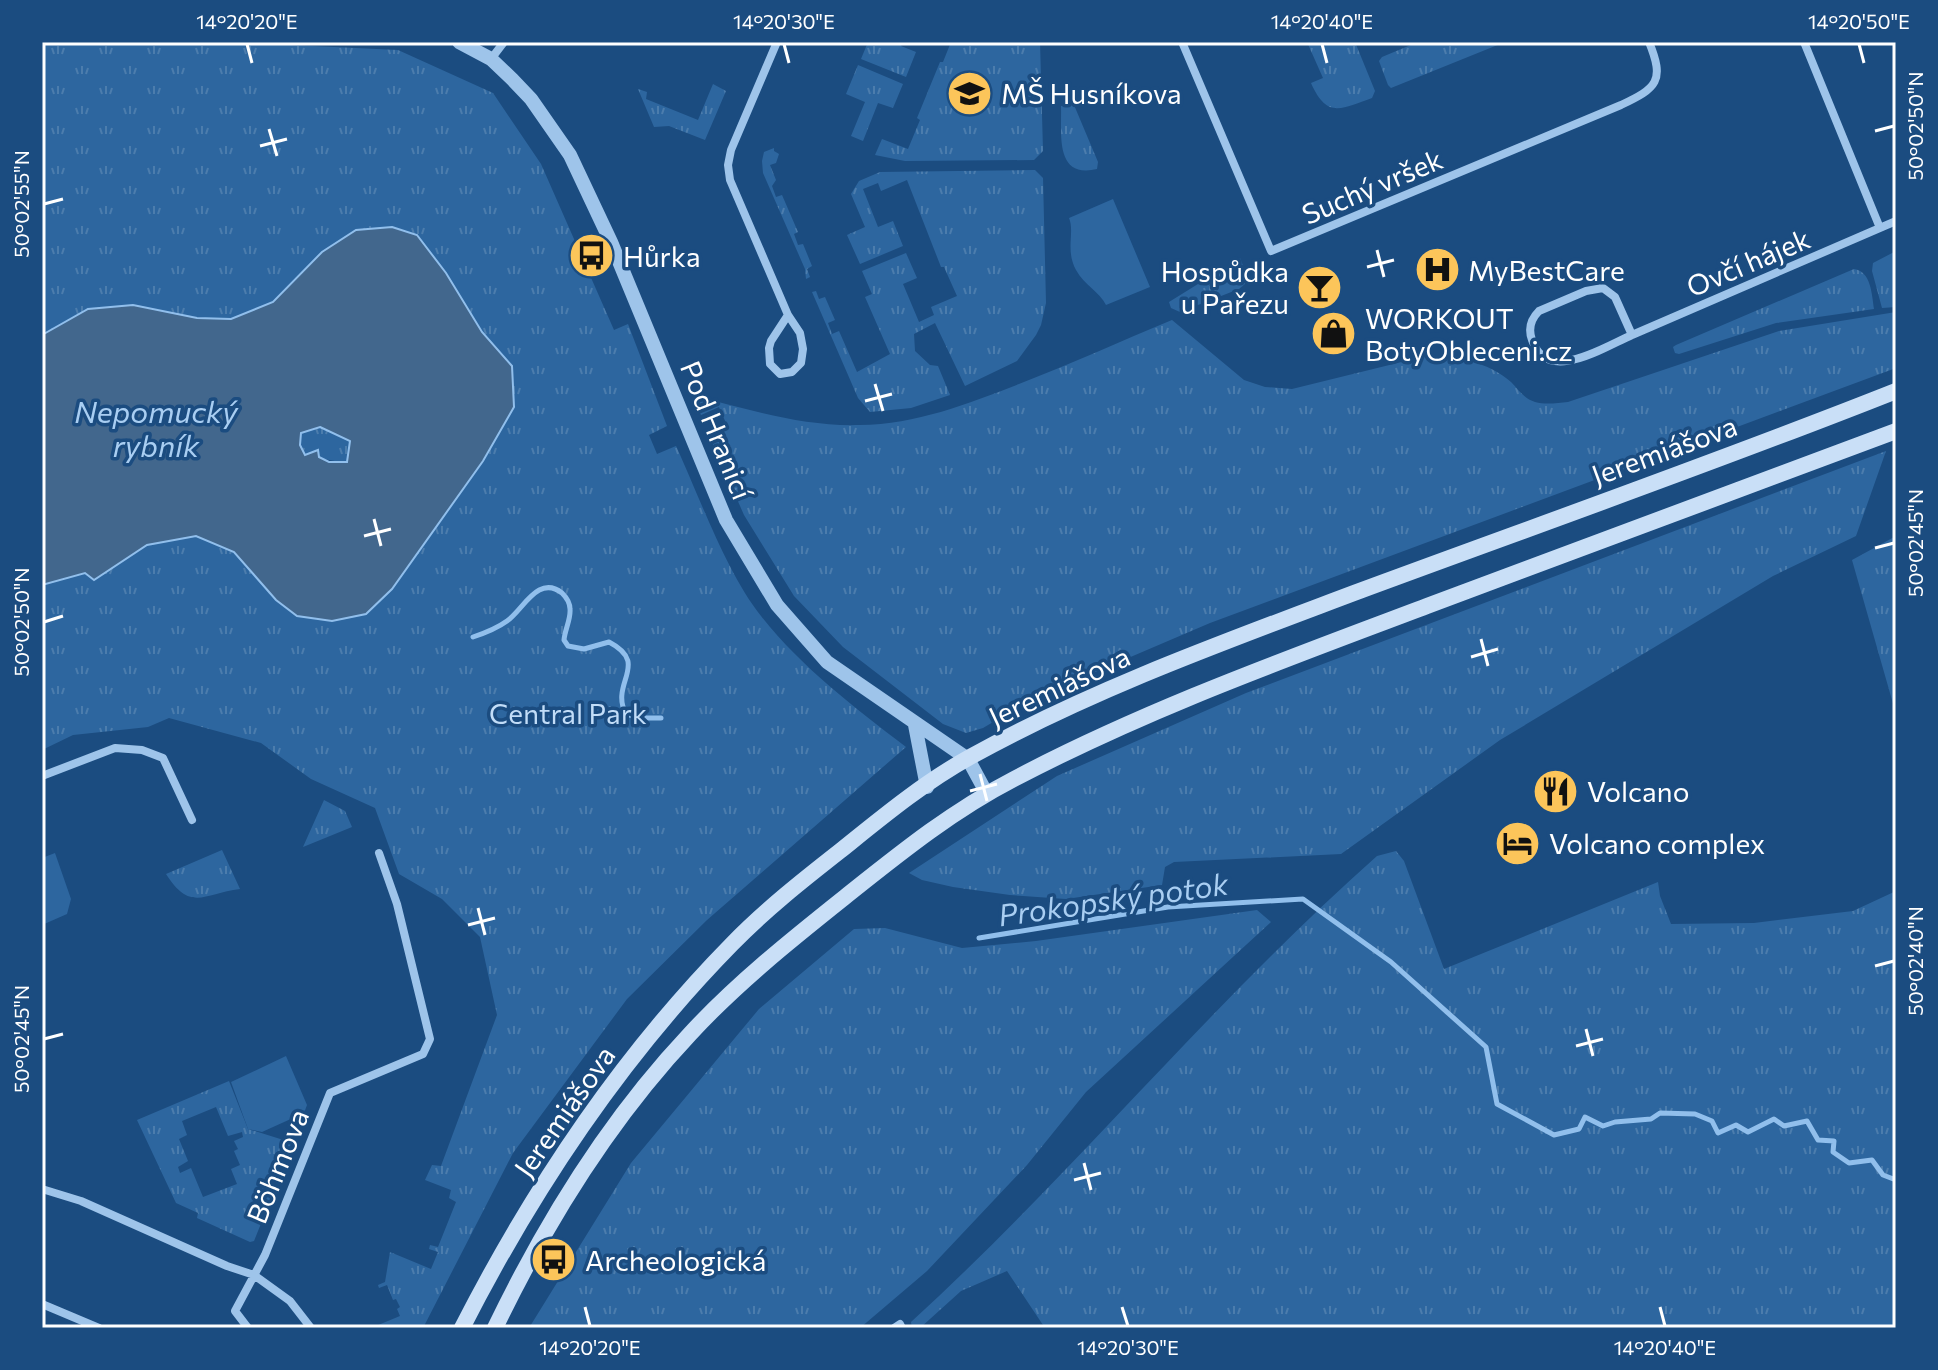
<svg xmlns="http://www.w3.org/2000/svg" width="1938" height="1370" viewBox="0 0 1938 1370" font-family="Commissioner,sans-serif">
	<defs>
		<pattern id="grass-tufts" width="24" height="20" patternUnits="userSpaceOnUse" patternTransform="scale(2)"><rect width="24" height="20" fill="#2d669f"/><path d="M3 7l-1-3M5 7V3M7 7l1-3M15 17l-1-3M17 17v-4M19 17l1-3" fill="none" stroke="#4c7dad"/></pattern>
	</defs>
	<rect width="100%" height="100%" fill="#1b4c80"/>
	<!-- grass -->
	<path fill="url(#grass-tufts)" fill-rule="evenodd" d="M42,42H226L398,50L493,93L541,164L614,330L628,324L667,426L649,435L657,454L676,446C700,498 726,572 761,616C802,668 854,707 906,747L707,920L627,999L513,1153L423,1328H371L400,1316L397,1309L400,1307L396,1299L393,1300L387,1285L379,1288L378,1285L385,1282L390,1252L431,1269L438,1252L429,1249L430,1245L438,1247L456,1202L449,1198L451,1190L425,1180L432,1165L441,1166L497,1015L480,937L442,899L399,874L375,808L311,779L261,743L169,718L148,727L73,735L42,750V585L86,573L94,580L147,545L196,536L234,552L276,600L366,614L392,589L483,461L514,407L511,366L482,332L446,273L322,252L273,302L231,320L88,309L42,335Z
		M868,42H903L901,46L916,52L906,77L861,59Z
		M951,42H1040L1043,151L1034,160L905,161L875,155L882,139L908,149L920,120L917,118L940,62H943Z
		M1307,42H1355L1375,91L1372,98C1341,109 1327,119 1311,83L1323,78Z
		M1418,42H1505L1391,88L1388,85L1379,61L1382,57Z
		M858,65L903,84L893,108L878,103L863,141L851,136L865,102L846,94Z
		M713,84L726,91L705,140L669,126L654,127L638,89L647,92L646,99L698,120Z
		M1074,105L1098,162L1097,169C1054,179 1062,133 1061,106Z
		M774,148V151L779,154L776,163L770,165L776,180L772,186L776,197L782,195L798,232L794,234L798,245L803,244L812,266L807,269L810,277L806,279L805,269L763,173L762,161L764,152Z
		M1035,170L1043,178L1046,303L1041,325L1036,335L1017,361L965,386L935,323L914,334L915,351L930,365L938,366L950,395L911,408L870,412L858,398L812,292L816,291L819,299L825,297L835,320L828,323L832,334L839,331L857,372L890,354L865,297L872,294L862,271L906,253L917,278L903,284L919,322L934,315L931,307L957,296L944,267H941L907,180L881,191L878,183L863,189L878,227L893,221L903,246L860,264L847,235L865,227L851,194L859,181L880,172Z
		M1896,251V307L1882,308L1872,271L1873,263Z
		M1240,258L1246,273V283L1239,289L1180,312L1171,308L1169,302Z
		M1854,269C1871,271 1872,295 1874,309L1776,323L1679,354L1675,353L1673,347L1676,345Z
		M1896,312V368L1210,623L1030,700L983,728L966,733L943,724L843,647L794,596L744,515L707,431L726,423L719,407L701,415L692,395C747,409 803,427 860,425C917,424 967,404 1019,384C1071,364 1121,341 1172,320L1244,380L1265,387L1292,389L1426,356C1455,356 1489,362 1511,382C1518,389 1524,399 1535,402C1545,405 1558,403 1568,402L1779,331Z
		M320,427L350,441L347,462C332,462 320,457 305,456L300,445L301,433Z
		M1886,451L1856,536L1773,576L1500,740L1341,854L1174,862L1165,867L1162,885L1066,899L1010,895L953,887L922,880L909,873L1057,776L1246,693Z
		M1896,536V714L1852,560Z
		M324,800L345,811L352,827L303,847Z
		M222,850L240,889C204,893 191,913 166,874Z
		M1396,851L1404,861L1444,969L1658,882L1660,896L1671,924L1754,923L1853,911L1896,891V1328H1045L1007,1271L961,1291L920,1328H912L911,1322C1073,1174 1212,1002 1377,856Z
		M1257,910L1271,922L1086,1092L1027,1165L927,1271L860,1328H529L631,1163L759,1009L854,929L885,928L962,948L1036,941Z
		M229,1081L248,1129L293,1143C282,1152 274,1166 278,1181L254,1241L250,1242L197,1218L198,1213L176,1203L137,1120ZM216,1107L228,1136L242,1132L243,1137L234,1141L238,1149L234,1151L240,1165L231,1169L237,1184L203,1197L191,1168L180,1173L178,1167L188,1161L179,1139L187,1135L182,1121Z"/>
	<!-- garden -->
	<path fill="#2d669f" d="M1113,199L1150,287L1106,305C1100,292 1084,285 1076,270C1065,250 1075,232 1069,218Z
		M55,853L71,899L67,914L42,925V858Z
		M286,1056L307,1105L304,1113L262,1132L248,1129L231,1082Z"/>
	<!-- water -->
	<path fill="#42678d" stroke="#91bfec" stroke-width="2" fill-rule="evenodd" d="M392,227L417,235L446,273L482,332L512,366L514,407L483,461L392,589L366,614L332,621L297,616L276,600L234,552L196,536L147,545L94,580L85,573L42,585V335L88,309L133,305L197,318L231,319L273,302L322,252L356,230ZM320,427L350,441L347,462H329L319,457L318,450L305,455L300,445L301,433Z"/>
	<g fill="none" stroke-linecap="round" stroke-linejoin="round">
		<!-- stream -->
		<path stroke="#91bfec" stroke-width="5" d="M473,637C485,633 496,629 507,621C523,610 538,574 562,593C566,597 570,603 570,609C571,619 565,629 564,640L568,646L584,649L609,642C651,664 609,683 626,714L638,718H661
			M979,938L1168,907L1303,899L1391,962L1486,1047L1497,1104L1554,1135L1579,1129L1585,1117L1603,1126L1615,1122L1651,1119L1660,1113L1695,1114L1712,1121L1718,1133L1736,1125L1748,1132L1774,1119L1784,1126L1807,1121L1818,1140L1834,1141L1833,1152L1849,1163L1872,1160L1883,1175L1896,1180"/>
		<!-- minor -->
		<path stroke="#9ec4ea" stroke-width="8" d="M777,42L731,150L728,165L730,180L788,315L800,333L803,349L801,363L792,372L780,374L770,364L769,348L771,341L788,315
			M1182,42L1271,251L1621,105C1657,88 1665,81 1649,42
			M1804,42L1880,228
			M491,59L504,42
			M1632,335C1604,347 1547,385 1532,340C1528,329 1531,319 1539,311L1586,291L1603,288L1615,297L1632,335L1896,221
			M42,776L115,748L142,750L163,758L192,820
			M42,1189L81,1201L227,1266L254,1275L290,1301L311,1328
			M42,1304L99,1328
			M248,1328L235,1311L265,1255L330,1093L423,1054L430,1039L397,904L379,853
			M894,1328L900,1324L902,1328"/>
		<!-- tertiary -->
		<path stroke="#9ec4ea" stroke-width="14" d="M459,42L491,59L512,79L531,99L570,155L611,242L726,520L777,605L827,662L968,759L987,794
			M915,725L927,787"/>
		<!-- secondary -->
		<path stroke="#c9dff7" stroke-width="16" d="M462,1328C534,1187 621,1057 732,944C765,910 803,880 840,851C881,818 923,783 970,757C1091,690 1224,642 1354,593C1535,526 1717,462 1896,391
			M495,1328C546,1222 609,1120 690,1034C736,984 791,940 845,897C899,854 952,811 1014,779C1147,709 1287,659 1427,606C1584,548 1740,489 1896,431"/>
	</g>
	<!-- ticks -->
	<path fill="none" stroke="#fff" stroke-width="3" d="M247,44L252,63M784,44L789,63M1322,44L1327,63M1859,44L1864,63M269,129L277,156M1875,131L1894,126M260,146L287,139M44,204L63,199M1377,250L1384,277M1367,267L1394,260M875,384L883,411M865,401L892,394M374,519L381,546M364,536L391,529M1875,548L1894,543M44,622L63,616M1481,639L1488,666M1471,657L1498,649M980,774L987,801M970,791L997,784M478,908L485,935M468,925L495,918M1875,966L1894,961M1586,1029L1593,1056M44,1039L63,1034M1576,1046L1603,1039M1084,1163L1091,1190M1074,1180L1101,1173M585,1307L590,1326M1122,1307L1128,1326M1660,1307L1665,1326"/>
	<!-- icons -->
	<defs>
		<symbol id="school-disc" viewBox="-11 -11 22 22"><circle r="9.5" fill="#fcc55a" stroke="#1b4c80"/><path d="M0-5L7-2L0 1L-7-2ZM-4 1L0 2.5L4 1V4Q0 6-4 4Z" fill="#111"/></symbol>
		<symbol id="bus-disc" viewBox="-11 -11 22 22"><circle r="9.5" fill="#fcc55a" stroke="#1b4c80"/><path d="M-5-6H5V4H4V6H2V4H-2V6H-4V4H-5ZM-3.5-4V0h7V-4ZM-3.5 1.2v1.5H-2V1.2ZM2 1.2v1.5H3.5V1.2Z" fill="#111"/></symbol>
		<symbol id="hospital-disc" viewBox="-11 -11 22 22"><circle r="9.5" fill="#fcc55a" stroke="#1b4c80"/><path d="M-5-5h3v3.5h4V-5h3V5h-3V1.5h-4V5h-3Z" fill="#111"/></symbol>
		<symbol id="bar-disc" viewBox="-11 -11 22 22"><circle r="9.5" fill="#fcc55a" stroke="#1b4c80"/><path d="M-6-5H6L.8 .8V4.5H3.5V6h-7V4.5H-.8V.8Z" fill="#111"/></symbol>
		<symbol id="shop-disc" viewBox="-11 -11 22 22"><circle r="9.5" fill="#fcc55a" stroke="#1b4c80"/><path d="M-5-2.5h2.3a2.7 3.5 0 0 1 5.4 0H5L5.5 6h-11ZM-1.5-2.5h3a1.5 2.3 0 0 0-3 0Z" fill="#111"/></symbol>
		<symbol id="restaurant-disc" viewBox="-11 -11 22 22"><circle r="9.5" fill="#fcc55a" stroke="#1b4c80"/><path d="M-5-6h1v4h1v-4h1v4h1v-4h1v5L-1.5 .5V6h-2V.5L-5-1ZM5-6V6H3V1.5H1.5Q1.5-4 5-6Z" fill="#111"/></symbol>
		<symbol id="hotel-disc" viewBox="-11 -11 22 22"><circle r="9.5" fill="#fcc55a" stroke="#1b4c80"/><path d="M-6-4.5h1.5V1H6V5H4.5V3h-9V5H-6ZM-4 0a1.8 1.8 0 1 1 3.6 0ZM.5 0V-2.5h3Q6-2.5 6 0Z" fill="#111"/></symbol>
	</defs>
	<g fill-rule="evenodd">
		<use href="#school-disc" x="944" y="68" width="51" height="51"/>
		<use href="#bus-disc" x="566" y="230" width="51" height="51"/>
		<use href="#hospital-disc" x="1412" y="244" width="51" height="51"/>
		<use href="#bar-disc" x="1294" y="262" width="51" height="51"/>
		<use href="#shop-disc" x="1308" y="308" width="51" height="51"/>
		<use href="#restaurant-disc" x="1530" y="766" width="51" height="51"/>
		<use href="#hotel-disc" x="1492" y="818" width="51" height="51"/>
		<use href="#bus-disc" x="528" y="1234" width="51" height="51"/>
	</g>
	<g text-anchor="middle" dominant-baseline="central" stroke-width="7" stroke-linejoin="round" paint-order="stroke">
		<!-- poi labels -->
		<g font-size="28" fill="#fff" stroke="#1b4c80" text-anchor="start">
			<text x="1001" y="93">MŠ Husníkova</text>
			<text x="623" y="256">Hůrka</text>
			<text x="1468" y="270">MyBestCare</text>
			<text x="1289" y="271" text-anchor="end">Hospůdka<tspan x="1289" dy="32">u Pařezu</tspan></text>
			<text x="1365" y="318">WORKOUT<tspan x="1365" dy="32">BotyObleceni.cz</tspan></text>
			<text x="1587" y="791">Volcano</text>
			<text x="1549" y="843">Volcano complex</text>
			<text x="585" y="1260">Archeologická</text>
		</g>
		<!-- street labels -->
		<g font-size="28" fill="#fff" stroke="#1b4c80">
			<text transform="translate(1372 186) rotate(-23)">Suchý vršek</text>
			<text transform="translate(1748 262) rotate(-23)">Ovčí hájek</text>
			<text transform="translate(717 430) rotate(68)">Pod Hranicí</text>
			<text transform="translate(1664 450) rotate(-20)">Jeremiášova</text>
			<text transform="translate(1059 686) rotate(-25)">Jeremiášova</text>
			<text transform="translate(564 1111) rotate(-55)">Jeremiášova</text>
			<text transform="translate(277 1166) rotate(-68)">Böhmova</text>
		</g>
		<!-- park labels -->
		<g font-size="28" fill="#c2ddf8" stroke="#1b4c80">
			<text x="568" y="713">Central Park</text>
		</g>
		<!-- water labels -->
		<g font-size="30" font-style="italic" fill="#a9cef2" stroke="#1b4c80">
			<text x="156" y="410">Nepomucký<tspan x="156" dy="34">rybník</tspan></text>
			<text transform="translate(1113 898) rotate(-8)">Prokopský potok</text>
		</g>
	</g>
	<!-- border -->
	<rect width="1938" height="1370" fill="none" stroke="#1b4c80" stroke-width="88"/>
	<rect x="44" y="44" width="1850" height="1282" fill="none" stroke="#fff" stroke-width="3"/>
	<g font-size="20" text-anchor="middle" fill="#fff">
		<text x="247" y="29">14°20'20"E</text>
		<text x="784" y="29">14°20'30"E</text>
		<text x="1322" y="29">14°20'40"E</text>
		<text x="1859" y="29">14°20'50"E</text>
		<text transform="translate(1916 126) rotate(-90)" y="7">50°02'50"N</text>
		<text transform="translate(22 204) rotate(-90)" y="7">50°02'55"N</text>
		<text transform="translate(1916 543) rotate(-90)" y="7">50°02'45"N</text>
		<text transform="translate(22 622) rotate(-90)" y="7">50°02'50"N</text>
		<text transform="translate(1916 961) rotate(-90)" y="7">50°02'40"N</text>
		<text transform="translate(22 1039) rotate(-90)" y="7">50°02'45"N</text>
		<text x="590" y="1355">14°20'20"E</text>
		<text x="1128" y="1355">14°20'30"E</text>
		<text x="1665" y="1355">14°20'40"E</text>
	</g>
</svg>
